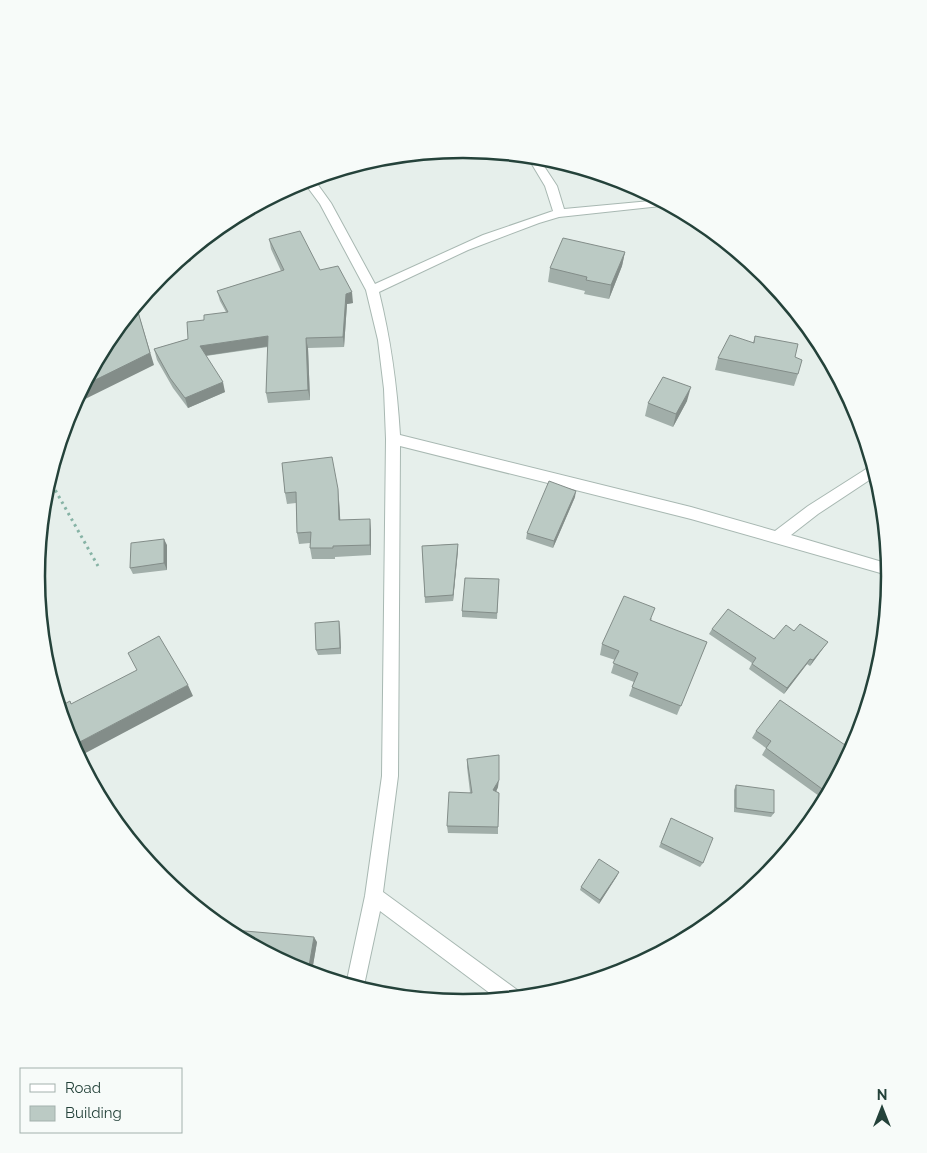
<svg xmlns="http://www.w3.org/2000/svg" width="927" height="1153" viewBox="0 0 927 1153" font-family="Raleway,sans-serif">
	<rect width="100%" height="100%" fill="#e6efeb"/>
	<g fill="none" stroke-linecap="round" stroke-linejoin="round">
		<defs>
			<path id="minor" d="M527,156L538,157L557,186L564,209L661,200L670,205L559,217L539,223L468,250L379,292C391,341 397,385 400,435L691,507L775,531L808,506L874,464L877,475L818,514L791,535L889,564L891,576L691,519L400,446L398,776L383,892L520,992L522,998L499,1000L380,911L363,990L346,985L365,896L382,776L386,439L384,389L378,340L366,290L320,204L303,181L313,178L331,203L375,284L483,235L553,211L545,186Z"/>
		</defs>
		<!-- minor casing -->
		<use href="#minor" stroke="#a8b8b2" stroke-width="2"/>
		<!-- path -->
		<path stroke="#86b3a5" stroke-width="3" stroke-dasharray="2.5 4" stroke-linecap="butt" d="M49,479L98,566"/>
		<!-- minor -->
		<use href="#minor" fill="#fff" fill-rule="evenodd"/>
	</g>
	<!-- wall -->
	<path fill="#a1aea9" d="M269,239L320,270L353,303L347,304L344,347L308,348L310,400L268,403L266,393L268,347L206,356L225,392L188,408L173,388L157,360L154,349L188,339L204,320L226,312L220,301L217,291L281,271L271,249Z
		M625,252L622,266L609,299L584,294L585,291L548,282L550,268Z
		M755,336L795,357L798,374L794,386L715,370L718,358L753,343Z
		M687,401L673,427L645,416L648,403Z
		M282,463L339,500L340,520L371,530V555L335,557V559H312L310,548V543L299,544L297,533L296,503L287,504L285,493Z
		M575,497L553,548L526,539L527,533Z
		M458,544L453,601L425,603L422,546Z
		M167,545V570L133,574L130,568Z
		M499,579L497,619L462,617V611Z
		M652,618L651,621L707,642L677,715L629,696L634,682L611,673L615,660L600,655L602,644Z
		M340,627L341,654L318,655L316,650Z
		M712,629L774,639L794,631L828,642L824,647L810,666L807,664L784,694L749,669L752,663L709,634Z
		M756,731L844,744L851,735L858,739L826,801L762,755L766,748L752,738Z
		M467,759L498,787L496,792L498,827V834L448,833L447,826L470,792L467,767Z
		M736,785L774,813L771,817L734,812V790Z
		M671,818L703,863L700,867L659,847Z
		M617,876L599,904L580,890L581,887Z
		M226,932L317,942L312,971L297,969Z"/>
	<!-- shaded-wall -->
	<path fill="#838d89" d="M464,149V151L436,156V152Z
		M189,252L191,261L164,272Z
		M625,252L622,266L609,299L611,285Z
		M352,292L353,303L347,304L344,347L343,337L346,294Z
		M136,305L154,365L73,405L83,386Z
		M268,336L270,346L203,356L200,346Z
		M306,338L308,348L310,400L308,390Z
		M223,382L225,392L188,408L185,398Z
		M691,387L687,401L673,427L676,414Z
		M338,489L339,500L341,531L339,520Z
		M576,491L575,497L553,548L554,541Z
		M370,519L371,530V555L370,545Z
		M164,539L167,545V570L164,563Z
		M458,544V551L453,601V595Z
		M339,621L340,627L341,654L340,648Z
		M828,642L824,647L810,666L813,660Z
		M810,659L807,664L784,694L787,688Z
		M188,685L193,696L78,757L72,746Z
		M499,780L498,787L493,798V790Z
		M619,872L617,876L599,904L600,900Z
		M314,937L317,942L312,971L309,966Z"/>
	<!-- building -->
	<path fill="#bbcac4" stroke="#838d89" d="M300,231L320,270L338,266L352,292L346,294L343,337L306,338L308,390L266,393L268,336L200,346L223,382L185,398L170,378L154,349L188,339L187,322L204,320V315L228,312L217,291L284,270L269,239Z
		M563,238L625,252L611,285L586,280L587,277L550,268Z
		M136,305L150,353L83,386L108,339Z
		M730,335L754,343L755,336L798,344L795,357L802,360L798,374L718,358Z
		M663,377L691,387L676,414L648,403Z
		M332,457L338,489L339,520L370,519V545L333,546V548H310L311,532L297,533L296,492L285,493L282,463Z
		M549,481L576,491L554,541L527,533Z
		M164,539V563L130,568L131,543Z
		M458,544L453,595L425,597L422,546Z
		M465,578L499,579L497,613L462,611Z
		M624,596L655,608L650,620L707,642L681,706L632,687L638,673L613,663L619,651L602,644Z
		M728,609L774,639L786,625L794,631L800,624L828,642L813,660L810,659L787,688L752,664L756,658L712,629Z
		M339,621L340,648L316,650L315,623Z
		M159,636L188,685L72,746L69,740L59,707L70,701L71,704L137,670L128,653Z
		M780,700L845,745L851,735L858,739L829,794L766,748L771,741L756,731Z
		M499,755V780L493,790L499,793L498,827L447,826L449,792L472,793L467,759Z
		M736,785L774,790V813L736,808Z
		M671,818L713,838L703,863L661,843Z
		M599,859L619,872L600,900L581,887Z
		M222,929L314,937L309,966L286,964L279,960L280,959H277L226,932Z"/>
	<!-- crop -->
	<path d="M0 0H927V1153H0ZM45 576a418 418 0 1 1 836 0a418 418 0 1 1-836 0Z" fill="#f7fbf9" fill-rule="evenodd"/>
	<path fill="none" stroke="#24423a" stroke-width="2.5" d="M45 576a418 418 0 1 1 836 0a418 418 0 1 1-836 0Z"/>
	<!-- legend -->
	<rect x="20" y="1068" width="162" height="65" fill="#f7fbf9" stroke="#a3b1ad"/>
	<rect x="30" y="1084" width="25" height="8" fill="#ffffff" stroke="#a3b1ad"/>
	<text x="65" y="1093" font-size="15" fill="#24423a">Road</text>
	<rect x="30" y="1106" width="25" height="15" fill="#bbcac4" stroke="#a3b1ad"/>
	<text x="65" y="1118" font-size="15" fill="#24423a">Building</text>
	<!-- north arrow -->
	<g transform="translate(882 1108)" stroke="#f7fbf9" stroke-width="4" paint-order="stroke">
	<path d="M0-4L9 19L0 12L-9 19Z" fill="#24423a"/>
	<text y="-8" font-size="14" font-weight="bold" text-anchor="middle" fill="#24423a">N</text>
	</g>
</svg>
